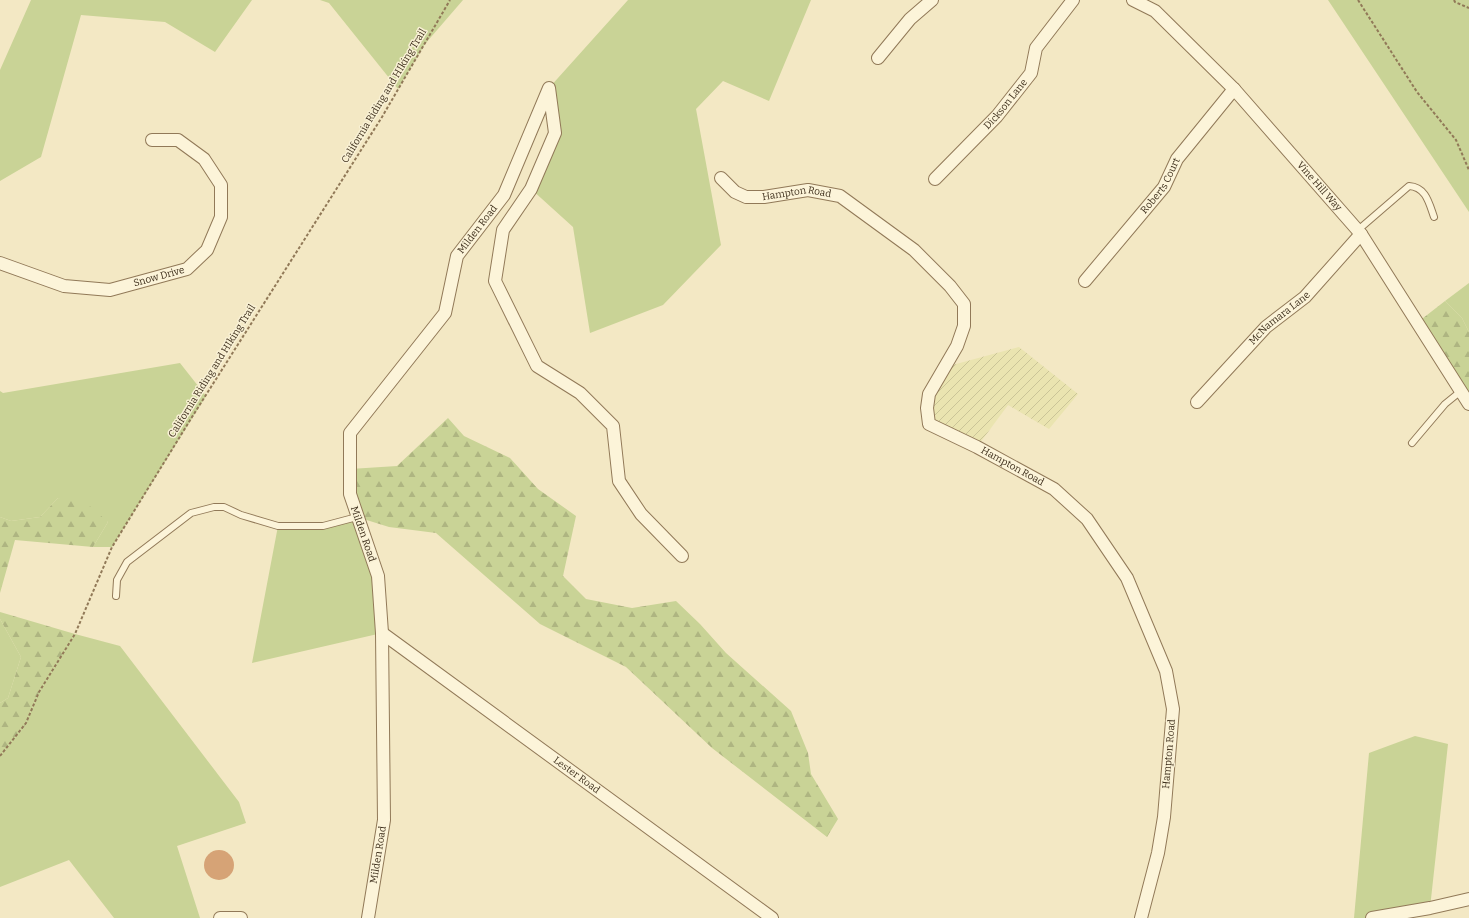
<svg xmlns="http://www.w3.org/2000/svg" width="1469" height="918" viewBox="0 0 1469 918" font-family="Bitter,serif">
	<defs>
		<pattern id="farmland-furrows" width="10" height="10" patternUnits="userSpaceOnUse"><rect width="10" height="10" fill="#eae4b0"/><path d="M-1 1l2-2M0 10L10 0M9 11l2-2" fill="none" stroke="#cac497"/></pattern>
		<pattern id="forest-firs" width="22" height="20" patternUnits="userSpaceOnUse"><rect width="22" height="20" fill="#c9d396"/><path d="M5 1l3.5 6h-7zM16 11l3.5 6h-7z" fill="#aeb581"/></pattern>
	</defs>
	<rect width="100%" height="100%" fill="#f3e8c4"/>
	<!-- farmland -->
	<path fill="url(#farmland-furrows)" d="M1019,347L1078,394L1049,429L1008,405L977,447L929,424L927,408L945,367Z"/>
	<!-- grass -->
	<path fill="#c9d396" d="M31,0H252L215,52L165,22L81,15L41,157L0,181V70Z
		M320,0H463L425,44L398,89L329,3Z
		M628,0H811L769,101L723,81L696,109L721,245L663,305L590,333L573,227L531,189L555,133L549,88Z
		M1328,0H1469V212Z
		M1469,283V332L1462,318L1445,301Z
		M180,363L206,396L112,547H93L108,522L58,498L40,517L11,521L0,517V391L3,393Z
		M357,517L378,576L382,633L252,663L278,526H323Z
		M0,619L21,657L8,698L0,703Z
		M75,634L120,646L239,802L246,823L177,846L200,918H114L69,860L0,887V756L25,726L37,696Z
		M1415,736L1448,744L1430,908L1372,918H1354L1369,753Z"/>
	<!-- forest -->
	<path fill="url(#forest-firs)" d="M1445,301L1462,318L1469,332V404L1418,322Z
		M448,418L464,436L510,458L538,489L576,516L563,576L586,599L632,608L676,601L700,624L726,653L791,711L808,753L811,774L838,819L827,837L712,748L626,667L540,624L436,533L389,527L357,517L350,469L397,466Z
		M58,498L84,501L108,522L93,547L15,540L0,593V517L11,521L40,517Z
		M0,612L75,634L37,696L25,726L0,756V703L8,698L21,657L0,619Z"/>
	<!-- building -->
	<path fill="#d6a376" d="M204 865a15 15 0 1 1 30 0a15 15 0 1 1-30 0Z"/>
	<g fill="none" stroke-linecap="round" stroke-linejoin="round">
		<defs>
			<path id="lane" d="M1358,230L1409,186C1426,187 1429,203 1434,217
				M1412,443L1445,404L1461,391
				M116,596L117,580L127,562L191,513L214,507H224L241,515L278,526H323L357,517"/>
			<g id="street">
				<path id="s1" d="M1133,0L1155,11L1234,89L1361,234L1469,404"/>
				<path d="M878,58L910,19L932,0"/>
				<path id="s2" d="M721,178L735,192L746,197H764L808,190L840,196L914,250L950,286L964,304V326L957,346L929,394L927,408L929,424L977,447L1054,489L1087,519L1127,578L1166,671L1173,709L1164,817L1158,853L1141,918"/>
				<path id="s3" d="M935,179L997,116L1031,73L1036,48L1073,0"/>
				<path id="s4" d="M0,263L64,286L110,290L187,269L207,250L221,217V185L204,159L178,140H152"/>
				<path id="s5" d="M1085,281L1164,187L1177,159L1234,89"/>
				<path id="s6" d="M1197,402L1266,327L1305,297L1361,234"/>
				<path id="s7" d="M382,633L772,918"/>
				<path d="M220,918H241"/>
				<path id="s8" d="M368,918L384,820L382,633L378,576L350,494V433L445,313L457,256L504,195L549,88L555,133L531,189L503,230L495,281L537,366L580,393L613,426L619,481L641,514L682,556"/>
				<path d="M1372,918L1430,908L1469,899"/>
			</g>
		</defs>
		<!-- lane casing -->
		<use href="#lane" stroke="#917958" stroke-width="8"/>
		<!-- street casing -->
		<use href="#street" stroke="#917958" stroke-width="14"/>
		<!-- path -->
		<path stroke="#917958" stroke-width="2" stroke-dasharray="3 2" stroke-linecap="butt" d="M1358,0L1417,92L1456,140L1469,170
			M1454,0L1455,2L1469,8
			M0,756L26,723L39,692L75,634L112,547L192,417L382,117L450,0"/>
		<!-- lane -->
		<use href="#lane" stroke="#fcf4d9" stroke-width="6"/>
		<!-- street -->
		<use href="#street" stroke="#fcf4d9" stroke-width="12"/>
	</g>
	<g text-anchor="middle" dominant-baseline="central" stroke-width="3" stroke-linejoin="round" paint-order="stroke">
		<!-- street labels -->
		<g font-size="10" fill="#3f301d" stroke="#f9f1d5">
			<text transform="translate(384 96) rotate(-59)">California Riding and HIking Trail</text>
			<text stroke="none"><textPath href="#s3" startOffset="103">Dickson Lane</textPath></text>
			<text stroke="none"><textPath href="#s5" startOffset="122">Roberts Court</textPath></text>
			<text stroke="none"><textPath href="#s1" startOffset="265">Vine Hill Way</textPath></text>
			<text stroke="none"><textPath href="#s2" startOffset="83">Hampton Road</textPath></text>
			<text stroke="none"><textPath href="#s8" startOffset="736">Milden Road</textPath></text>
			<text stroke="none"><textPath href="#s4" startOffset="165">Snow Drive</textPath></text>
			<text stroke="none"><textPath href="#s6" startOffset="118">McNamara Lane</textPath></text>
			<text transform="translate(212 371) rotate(-58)">California Riding and HIking Trail</text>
			<text stroke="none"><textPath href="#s2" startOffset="515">Hampton Road</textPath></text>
			<text transform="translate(363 534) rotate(71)">Milden Road</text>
			<text transform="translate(1169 754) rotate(-85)">Hampton Road</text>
			<text stroke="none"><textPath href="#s7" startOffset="241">Lester Road</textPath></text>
			<text stroke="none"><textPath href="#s8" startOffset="64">Milden Road</textPath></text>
		</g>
	</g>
</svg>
